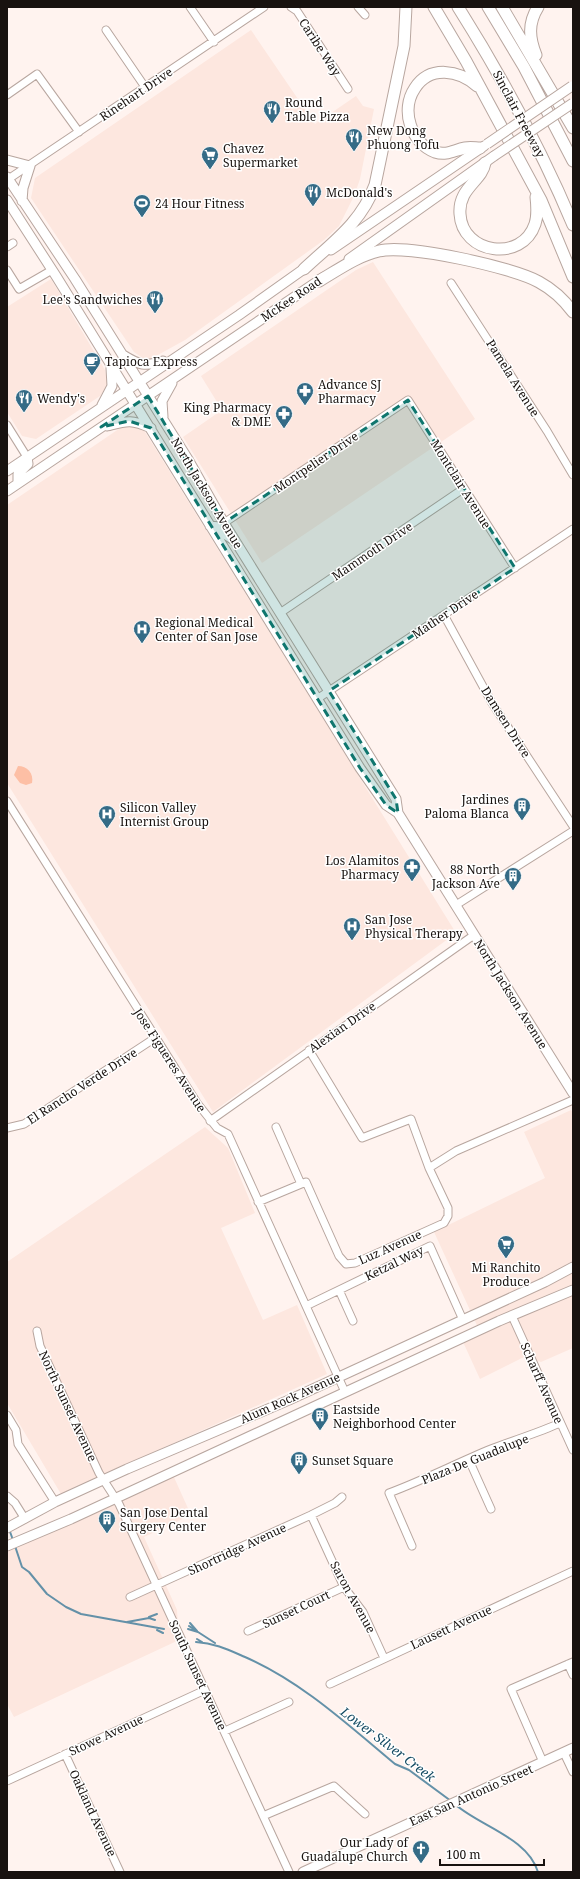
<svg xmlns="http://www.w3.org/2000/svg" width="580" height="1879" viewBox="0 0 580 1879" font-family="'Noto Serif',serif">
	<rect width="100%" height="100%" fill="#fff3ef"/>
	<!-- built -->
	<path fill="#fde7df" d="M251,30L315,124L356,96L363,106L374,109L360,179L354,196L339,226L324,240L185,340L147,361L134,352L31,198L35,178Z
		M373,262L475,419L262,563L183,437L222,410L201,376L356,270Z
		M51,279L105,370L108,384L100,396L36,439L22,436L7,412V307Z
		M129,422L142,427L456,933L213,1112L7,783V505Z
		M571,1110L573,1113V1348L541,1362L524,1357L480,1379L463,1342L481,1334L434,1232L545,1178L524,1132Z
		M205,1127L228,1148L255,1213L221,1228L263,1320L297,1305L327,1374L61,1494L7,1403V1262Z
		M173,1475L191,1515L144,1537L177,1610L179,1640L14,1717L7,1704V1550Z"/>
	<!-- green -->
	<path fill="#fdbfa5" d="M18,766C27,766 34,773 32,783L26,785L20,783L14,775Z"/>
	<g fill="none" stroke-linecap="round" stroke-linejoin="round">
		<!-- stream -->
		<path stroke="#6491a8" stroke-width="2" d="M9,1529L13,1540
			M15,1546L22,1567L29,1572L47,1594L66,1607L81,1614L164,1629
			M149,1617L157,1614
			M127,1622L149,1618L155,1620
			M190,1623L197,1631
			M189,1626L195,1630
			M188,1629L198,1632L215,1643
			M157,1630L163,1633
			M197,1639L202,1642
			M196,1642C215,1643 229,1650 245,1657C302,1682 347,1724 395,1764L409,1770L451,1801
			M456,1805C480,1826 528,1838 538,1872"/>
		<defs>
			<path id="minor" d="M190,7L214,42
				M291,7L297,11L348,89
				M358,7L365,15
				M106,30L145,87
				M7,95L37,74L79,132
				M7,180L264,7
				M7,247L13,243
				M7,270L19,289L52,270
				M451,283L547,431L573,475
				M7,425L27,457
				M224,523L408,400L515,568
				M280,613L463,489
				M444,615L492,703L573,826
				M317,699L573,529
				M7,801L197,1103L217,1128L228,1134L345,1392
				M456,905L573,831
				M309,1050L362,1138L411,1119L429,1168
				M210,1121L474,935
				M276,1127L301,1184
				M7,1128L24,1124L155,1038
				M258,1202L306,1182L339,1256L346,1264L355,1263L444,1223L448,1216V1208L429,1168L456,1151L573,1100
				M339,1290L353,1321
				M306,1306L430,1246L463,1320
				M512,1316L573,1450
				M37,1331L40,1346L99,1473L119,1504L131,1530L289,1872
				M7,1415L16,1430L18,1444L55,1502
				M469,1460L491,1509
				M7,1496L15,1503L25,1519
				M311,1515L344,1587L363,1612L384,1658
				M412,1546L389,1493C424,1480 457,1463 491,1449C514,1440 538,1433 560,1423
				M130,1597L311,1515L335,1503L342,1497
				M248,1631L344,1587
				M568,1664L573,1675
				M330,1684L573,1571
				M225,1731L289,1702
				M564,1753L573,1772
				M65,1754L120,1872
				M543,1762L511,1689L573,1662
				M7,1781L205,1690
				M263,1816L334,1786L365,1814"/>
			<path id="major" d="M7,160L30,166L23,188L22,201
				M7,177L75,279L189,461L224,523L396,799L398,813L573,1093
				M7,200L56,276L360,768L386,805L398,813
				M331,250L484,146
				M349,259L494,156
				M123,355C139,365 145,367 163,361
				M102,405L112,386L111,368
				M163,417L162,401L172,383
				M107,426C127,421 130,419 151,428
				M7,471L239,315L308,266
				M18,483V474L28,464L27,457
				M7,491L324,277
				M210,526L219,527L223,533L234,540
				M7,1528L55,1502L127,1469L289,1400L545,1282L573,1267
				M7,1546L71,1519L499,1321L573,1290
				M303,1872L573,1748"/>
			<path id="highway" d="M434,7L466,61L541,200L573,277
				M458,7C502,77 541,149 573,225
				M488,7L524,67L573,161
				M502,7L573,128
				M536,55C529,38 528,23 538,7
				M477,86C459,70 430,65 415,88C400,110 411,143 435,152C447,156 454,150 465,148C470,147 476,148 480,148
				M485,163C482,181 458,188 460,214C462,254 522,263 535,224C538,215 537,206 536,197
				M304,269C333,242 361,223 375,185L404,46L406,7
				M319,281C338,270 357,256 379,251C407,244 512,267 539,282C552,289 564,300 573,312"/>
		</defs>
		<!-- minor casing -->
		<use href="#minor" stroke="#b8a69f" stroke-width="9"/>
		<!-- major casing -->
		<use href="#major" stroke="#b8a69f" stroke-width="11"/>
		<!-- highway casing -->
		<use href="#highway" stroke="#b8a69f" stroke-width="13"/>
		<!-- minor -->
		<use href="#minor" stroke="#fff" stroke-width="7"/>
		<!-- major -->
		<use href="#major" stroke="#fff" stroke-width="9"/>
		<!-- highway -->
		<use href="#highway" stroke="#fff" stroke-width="11"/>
		<defs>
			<path id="major-bridge" d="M487,144L572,86
				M494,156L573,103"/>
		</defs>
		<!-- major-bridge casing -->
		<use href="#major-bridge" stroke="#b8a69f" stroke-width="11" stroke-linecap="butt"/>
		<!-- major-bridge -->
		<use href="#major-bridge" stroke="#fff" stroke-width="9"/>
	</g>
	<!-- marked area -->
	<path fill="#0f766e" fill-opacity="0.2" stroke="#0f766e" stroke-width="3" stroke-dasharray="8 5" stroke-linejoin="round" d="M148,396L224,523L408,400L515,568L329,691L396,799L398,813L386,805L360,768L151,428L129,421L101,427Z"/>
	<!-- icons -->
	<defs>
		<symbol id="restaurant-pin" viewBox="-11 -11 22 30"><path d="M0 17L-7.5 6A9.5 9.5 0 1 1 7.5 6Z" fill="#346b86" stroke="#fff"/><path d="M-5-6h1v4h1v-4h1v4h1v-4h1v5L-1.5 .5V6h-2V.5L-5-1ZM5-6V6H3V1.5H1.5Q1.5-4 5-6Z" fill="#fff"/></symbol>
		<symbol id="supermarket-pin" viewBox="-11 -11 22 30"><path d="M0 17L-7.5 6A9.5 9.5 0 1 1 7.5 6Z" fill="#346b86" stroke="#fff"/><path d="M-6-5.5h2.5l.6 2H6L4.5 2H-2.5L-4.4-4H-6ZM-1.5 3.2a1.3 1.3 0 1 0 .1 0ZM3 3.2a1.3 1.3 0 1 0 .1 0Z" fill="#fff"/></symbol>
		<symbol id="stadium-pin" viewBox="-11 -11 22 30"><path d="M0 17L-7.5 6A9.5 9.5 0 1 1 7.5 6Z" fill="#346b86" stroke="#fff"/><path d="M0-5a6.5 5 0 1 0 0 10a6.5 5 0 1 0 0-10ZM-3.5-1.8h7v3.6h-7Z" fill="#fff"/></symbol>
		<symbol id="cafe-pin" viewBox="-11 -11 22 30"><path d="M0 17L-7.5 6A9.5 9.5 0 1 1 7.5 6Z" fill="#346b86" stroke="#fff"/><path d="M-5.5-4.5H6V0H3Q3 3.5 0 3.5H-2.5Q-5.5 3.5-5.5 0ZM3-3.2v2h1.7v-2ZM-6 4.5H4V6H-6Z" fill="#fff"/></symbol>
		<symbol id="pharmacy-pin" viewBox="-11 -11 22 30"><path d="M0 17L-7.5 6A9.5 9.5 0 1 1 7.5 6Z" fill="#346b86" stroke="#fff"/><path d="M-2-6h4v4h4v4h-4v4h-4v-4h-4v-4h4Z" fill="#fff"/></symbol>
		<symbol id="hospital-pin" viewBox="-11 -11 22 30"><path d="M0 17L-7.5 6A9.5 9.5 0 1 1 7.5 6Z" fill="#346b86" stroke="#fff"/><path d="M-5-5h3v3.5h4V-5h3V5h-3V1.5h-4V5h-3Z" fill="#fff"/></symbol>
		<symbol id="building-pin" viewBox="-11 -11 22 30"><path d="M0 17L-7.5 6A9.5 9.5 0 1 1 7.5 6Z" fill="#346b86" stroke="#fff"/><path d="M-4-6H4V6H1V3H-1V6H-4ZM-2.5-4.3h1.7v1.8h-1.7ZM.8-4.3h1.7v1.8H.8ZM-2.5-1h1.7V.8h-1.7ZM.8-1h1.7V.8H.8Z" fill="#fff"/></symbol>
		<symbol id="church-pin" viewBox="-11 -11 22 30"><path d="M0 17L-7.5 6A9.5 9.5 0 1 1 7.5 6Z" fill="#346b86" stroke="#fff"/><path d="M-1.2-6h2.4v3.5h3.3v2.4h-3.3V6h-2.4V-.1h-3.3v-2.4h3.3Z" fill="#fff"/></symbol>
	</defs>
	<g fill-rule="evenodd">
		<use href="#restaurant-pin" x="262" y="99" width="20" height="27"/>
		<use href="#restaurant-pin" x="344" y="127" width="20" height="27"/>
		<use href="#supermarket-pin" x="200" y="145" width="20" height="27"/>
		<use href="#restaurant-pin" x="303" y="182" width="20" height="27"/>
		<use href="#stadium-pin" x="132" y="193" width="20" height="27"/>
		<use href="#restaurant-pin" x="145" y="289" width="20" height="27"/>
		<use href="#cafe-pin" x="82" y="351" width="20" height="27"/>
		<use href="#pharmacy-pin" x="295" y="381" width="20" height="27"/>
		<use href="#restaurant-pin" x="14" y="388" width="20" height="27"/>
		<use href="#pharmacy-pin" x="274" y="404" width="20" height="27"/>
		<use href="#hospital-pin" x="132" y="619" width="20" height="27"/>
		<use href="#building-pin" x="512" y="796" width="20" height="27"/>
		<use href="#hospital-pin" x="97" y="804" width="20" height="27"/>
		<use href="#pharmacy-pin" x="402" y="857" width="20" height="27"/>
		<use href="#building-pin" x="503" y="866" width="20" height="27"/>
		<use href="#hospital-pin" x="342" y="916" width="20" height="27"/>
		<use href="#supermarket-pin" x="496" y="1234" width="20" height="27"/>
		<use href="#building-pin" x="310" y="1406" width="20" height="27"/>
		<use href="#building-pin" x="289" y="1450" width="20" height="27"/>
		<use href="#building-pin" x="97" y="1509" width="20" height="27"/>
		<use href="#church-pin" x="411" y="1839" width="20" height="27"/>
	</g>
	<g text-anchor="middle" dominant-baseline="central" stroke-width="3" stroke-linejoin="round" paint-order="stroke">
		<!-- street labels -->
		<g font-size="12" fill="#18120f" stroke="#fff">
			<text transform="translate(320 47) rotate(57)">Caribe Way</text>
			<text transform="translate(136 94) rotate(-34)">Rinehart Drive</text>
			<text transform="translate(519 114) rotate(62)">Sinclair Freeway</text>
			<text transform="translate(291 299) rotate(-34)">McKee Road</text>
			<text transform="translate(513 378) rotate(58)">Pamela Avenue</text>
			<text transform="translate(316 462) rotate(-34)">Montpelier Drive</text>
			<text transform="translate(461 484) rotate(58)">Montclair Avenue</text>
			<text transform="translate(207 493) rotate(59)">North Jackson Avenue</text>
			<text transform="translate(372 551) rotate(-34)">Mammoth Drive</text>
			<text transform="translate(445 614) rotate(-34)">Mather Drive</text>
			<text transform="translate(506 722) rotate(58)">Damsen Drive</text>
			<text transform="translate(511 994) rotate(58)">North Jackson Avenue</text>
			<text transform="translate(342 1027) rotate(-35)">Alexian Drive</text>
			<text transform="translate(170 1060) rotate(57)">Jose Figueres Avenue</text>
			<text transform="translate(82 1086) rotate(-33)">El Rancho Verde Drive</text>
			<text transform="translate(390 1247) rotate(-24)">Luz Avenue</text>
			<text transform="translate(394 1263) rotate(-26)">Ketzal Way</text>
			<text transform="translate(542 1383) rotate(66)">Scharff Avenue</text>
			<text transform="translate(290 1398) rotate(-24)">Alum Rock Avenue</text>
			<text transform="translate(68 1406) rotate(65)">North Sunset Avenue</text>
			<text transform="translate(475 1459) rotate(-22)">Plaza De Guadalupe</text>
			<text transform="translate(237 1549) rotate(-25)">Shortridge Avenue</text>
			<text transform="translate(353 1597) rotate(61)">Saron Avenue</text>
			<text transform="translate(296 1609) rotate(-25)">Sunset Court</text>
			<text transform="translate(451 1627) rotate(-25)">Lausett Avenue</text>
			<text transform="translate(198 1675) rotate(65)">South Sunset Avenue</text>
			<text transform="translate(106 1735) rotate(-25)">Stowe Avenue</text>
			<text transform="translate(471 1795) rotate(-24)">East San Antonio Street</text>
			<text transform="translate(93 1813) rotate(65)">Oakland Avenue</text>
		</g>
		<!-- poi labels -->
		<g font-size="12" fill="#18120f" stroke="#fff" text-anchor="start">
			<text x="285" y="102">Round<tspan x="285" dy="14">Table Pizza</tspan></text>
			<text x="367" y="130">New Dong<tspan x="367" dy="14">Phuong Tofu</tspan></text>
			<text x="223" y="148">Chavez<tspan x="223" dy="14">Supermarket</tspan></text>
			<text x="326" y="192">McDonald's</text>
			<text x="155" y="203">24 Hour Fitness</text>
			<text x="142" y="299" text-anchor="end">Lee's Sandwiches</text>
			<text x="105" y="361">Tapioca Express</text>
			<text x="318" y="384">Advance SJ<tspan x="318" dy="14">Pharmacy</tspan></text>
			<text x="37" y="398">Wendy's</text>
			<text x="271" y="407" text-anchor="end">King Pharmacy<tspan x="271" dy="14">&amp; DME</tspan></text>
			<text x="155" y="622">Regional Medical<tspan x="155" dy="14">Center of San Jose</tspan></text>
			<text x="509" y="799" text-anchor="end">Jardines<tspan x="509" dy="14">Paloma Blanca</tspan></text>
			<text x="120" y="807">Silicon Valley<tspan x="120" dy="14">Internist Group</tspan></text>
			<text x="399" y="860" text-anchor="end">Los Alamitos<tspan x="399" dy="14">Pharmacy</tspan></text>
			<text x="500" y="869" text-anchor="end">88 North<tspan x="500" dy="14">Jackson Ave</tspan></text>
			<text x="365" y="919">San Jose<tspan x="365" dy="14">Physical Therapy</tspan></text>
			<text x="506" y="1267" text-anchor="middle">Mi Ranchito<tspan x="506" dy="14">Produce</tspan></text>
			<text x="333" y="1409">Eastside<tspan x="333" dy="14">Neighborhood Center</tspan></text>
			<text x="312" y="1460">Sunset Square</text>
			<text x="120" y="1512">San Jose Dental<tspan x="120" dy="14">Surgery Center</tspan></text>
			<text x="408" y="1842" text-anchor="end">Our Lady of<tspan x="408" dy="14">Guadalupe Church</tspan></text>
		</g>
		<!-- water labels -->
		<g font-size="13" font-style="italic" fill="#154b63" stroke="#fff">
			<text transform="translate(388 1744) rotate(37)">Lower Silver Creek</text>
		</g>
	</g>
	<!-- border -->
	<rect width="580" height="1879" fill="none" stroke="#18120f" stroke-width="16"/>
	<!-- scale -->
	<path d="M440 1859v6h104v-6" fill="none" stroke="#18120f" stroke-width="2"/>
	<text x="446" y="1859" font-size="12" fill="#18120f" stroke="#ffffff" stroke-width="3" paint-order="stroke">100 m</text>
</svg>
